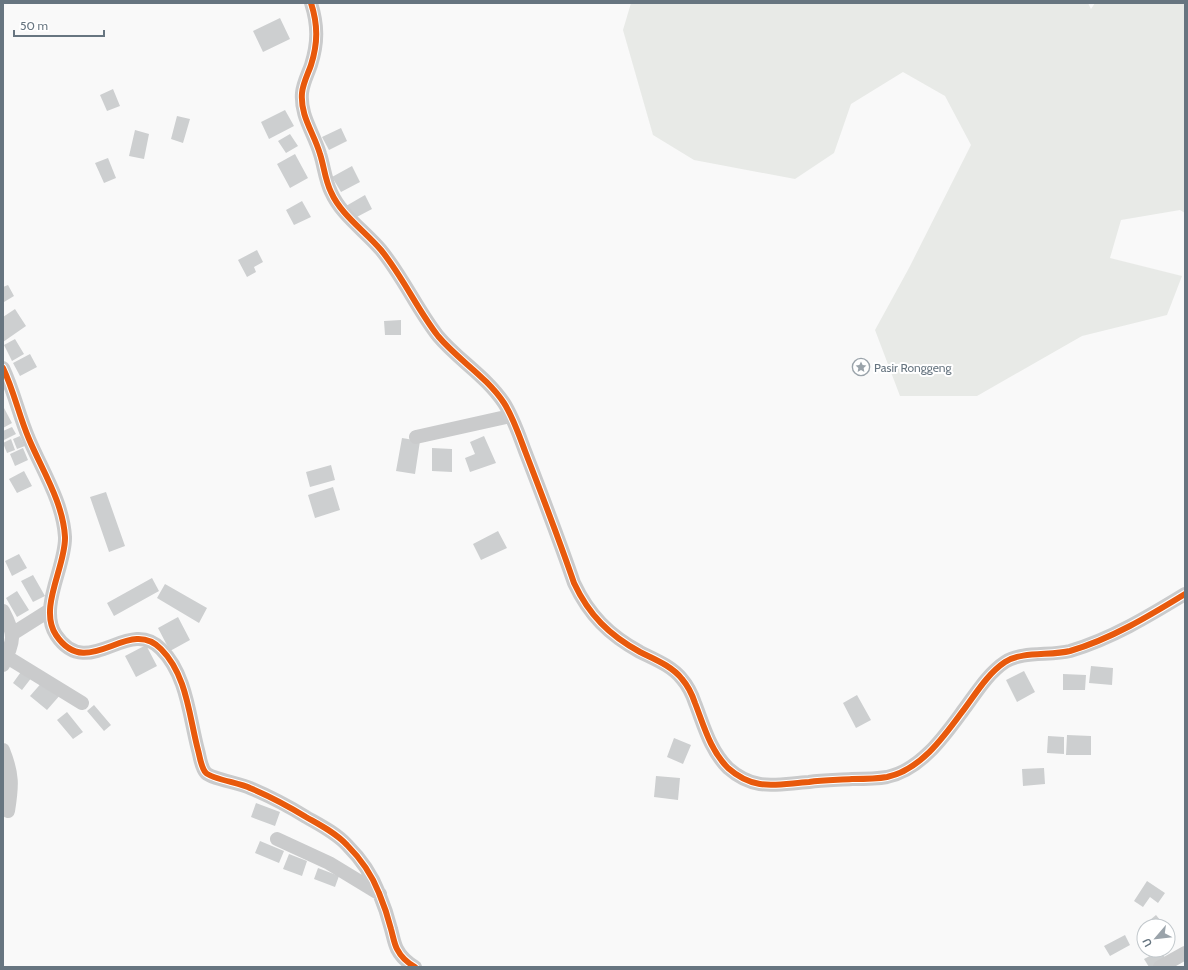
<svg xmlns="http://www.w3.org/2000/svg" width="1188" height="970" viewBox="0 0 1188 970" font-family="Cabin,sans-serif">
	<rect width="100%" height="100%" fill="#f9f9f9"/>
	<!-- green -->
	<path fill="#e8eae7" d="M631,3H1088L1091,9L1095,3H1185V213L1180,210L1121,220L1110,258L1182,276L1167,315L1082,336L977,396H900L875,330L909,268L971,145L945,96L903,72L851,104L834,153L795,179L694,160L653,135L623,30Z"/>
	<!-- building -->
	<path fill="#cdcfd0" d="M280,18L290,39L263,52L253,31Z
		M113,89L120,106L107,111L100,95Z
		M285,110L294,126L269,139L261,122Z
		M177,116L190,119L183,143L171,139Z
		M341,128L347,141L329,150L322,137Z
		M135,130L149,134L144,159L129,156Z
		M290,134L298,146L286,153L278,141Z
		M295,154L308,178L290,188L277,164Z
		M108,158L116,178L104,183L95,163Z
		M352,166L360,182L341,192L332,177Z
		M365,195L372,209L353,219L346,206Z
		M302,201L311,217L294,225L286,210Z
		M257,250L263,262L254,267L256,272L247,277L238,260Z
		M8,285L14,296L4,302L3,287Z
		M15,309L26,326L3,342V317Z
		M401,320V335H385L384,321Z
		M15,339L24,354L12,361L4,345Z
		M30,354L37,367L20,376L13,363Z
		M4,408L12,423L3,428V409Z
		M12,427L16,434L4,440L3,431Z
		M20,436L25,446L17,449L13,439Z
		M484,436L496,463L470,472L465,458L475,454L470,442Z
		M402,438L420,441L415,474L396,471Z
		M11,439L15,450L7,453L3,443Z
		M23,448L28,460L15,466L10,454Z
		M432,448L452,449V472L432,471Z
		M331,465L335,480L310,487L306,472Z
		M24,471L32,486L17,493L9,479Z
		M333,487L340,510L315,518L308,495Z
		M106,492L125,546L109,552L90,497Z
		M498,531L507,548L481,560L473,544Z
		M19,554L27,568L12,576L5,561Z
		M33,575L45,596L33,602L21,581Z
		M152,578L159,591L114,616L107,603Z
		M165,584L207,608L199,623L157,598Z
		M17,591L29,610L17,617L6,598Z
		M178,617L190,640L170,651L158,628Z
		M146,645L157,666L136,677L125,656Z
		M1091,666L1113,668L1112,685L1089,683Z
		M23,669L32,677L22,690L13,683Z
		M1024,671L1035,692L1017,702L1006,680Z
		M1063,674L1086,675L1085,690H1063Z
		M44,680L61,694L47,710L30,696Z
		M857,695L871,720L856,728L843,703Z
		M94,705L111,725L104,731L87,711Z
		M67,712L83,732L73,739L57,720Z
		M1067,735L1091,736V755H1066Z
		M1048,736L1064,737V754L1047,753Z
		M674,738L691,745L683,764L667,757Z
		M1044,768L1045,784L1023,786L1022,769Z
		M656,776L680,778L678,800L654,797Z
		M256,803L280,812L275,826L251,817Z
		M260,841L284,851L279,863L255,853Z
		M289,854L307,861L302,876L283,869Z
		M318,868L339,876L335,887L314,879Z
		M1147,881L1165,893L1158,903L1150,897L1143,907L1134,901Z
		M1156,915L1165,926H1144V936L1139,929Z
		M1125,935L1130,945L1110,956L1104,946Z
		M1161,950L1166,960L1154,967H1149L1144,959Z"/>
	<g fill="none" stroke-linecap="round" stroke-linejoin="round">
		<!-- street -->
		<path stroke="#cacbcc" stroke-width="14" d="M311,3C318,25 318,43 311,65C308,74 303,83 302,93C300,116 314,133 320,154C324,166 325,180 331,192C341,215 365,231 381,250C403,277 417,309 438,336C458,360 486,376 504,403C513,417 519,435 525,451C542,495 559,539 574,583C589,615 609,635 640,652C654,659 672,666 682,679C688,686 692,694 695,703C704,726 710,750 728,768C755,792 777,784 809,782C823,780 838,780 852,779C863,779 876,779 887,777C920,770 943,738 962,712C975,695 987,674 1005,662C1022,651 1050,656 1070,651C1111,639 1149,616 1185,594
			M3,368C14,391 19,416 29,439C42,470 63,502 65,537C66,566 38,608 56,635C88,683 128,615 161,649C187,675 189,716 198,750C200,757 201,768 206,773C212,779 240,783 250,788C269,796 288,806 306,817C320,825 336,833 347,845C361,859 372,875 379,893C384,905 388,917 391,929C393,936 394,943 397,949C401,957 408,963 415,967
			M416,437L510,416
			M3,611C16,636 14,640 3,665
			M12,634L50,610
			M7,657L82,703
			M3,750C13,775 12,786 8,811
			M277,839L329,863L380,894
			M1160,967L1185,953"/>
		<defs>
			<path id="cycleway" d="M311,3C318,25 318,43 311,65C308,74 303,83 302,93C300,116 314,133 320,154C324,166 325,180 331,192C341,215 365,231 381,250C403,277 417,309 438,336C458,360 486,376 504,403C513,417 519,435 525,451C542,495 559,539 574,583C589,615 609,635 640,652C654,659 672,666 682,679C688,686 692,694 695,703C704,726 710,750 728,768C755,792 777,784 809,782C823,780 838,780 852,779C863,779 876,779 887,777C920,770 943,738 962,712C975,695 987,674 1005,662C1022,651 1050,656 1070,651C1111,639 1149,616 1185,594
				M3,368C14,391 19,416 29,439C42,470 63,502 65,537C66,566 38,608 56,635C88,683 128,615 161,649C187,675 189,716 198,750C200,757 201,768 206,773C212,779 240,783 250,788C269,796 288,806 306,817C320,825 336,833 347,845C361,859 372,875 379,893C384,905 388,917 391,929C393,936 394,943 397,949C401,957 408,963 415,967"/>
		</defs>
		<!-- cycleway casing -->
		<use href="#cycleway" stroke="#fff" stroke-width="8"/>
		<!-- cycleway -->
		<use href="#cycleway" stroke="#e8590c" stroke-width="6"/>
	</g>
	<!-- icons -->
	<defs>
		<symbol id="sight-ring" viewBox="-11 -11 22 22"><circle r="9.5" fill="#fff" stroke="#9aa3aa" stroke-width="1.5"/><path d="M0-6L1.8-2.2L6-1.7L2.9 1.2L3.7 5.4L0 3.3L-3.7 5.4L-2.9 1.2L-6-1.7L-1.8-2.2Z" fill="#9aa3aa"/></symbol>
	</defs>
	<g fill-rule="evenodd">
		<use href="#sight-ring" x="851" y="357" width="20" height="20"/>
	</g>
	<g text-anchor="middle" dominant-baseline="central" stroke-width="4" stroke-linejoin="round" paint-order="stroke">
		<!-- poi labels -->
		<g font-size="12" fill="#677580" stroke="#fff" text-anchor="start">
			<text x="874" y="367">Pasir Ronggeng</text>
		</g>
	</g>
	<!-- border -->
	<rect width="1188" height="970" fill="none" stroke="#677580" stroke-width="8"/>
	<!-- north arrow -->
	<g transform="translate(1156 938) rotate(242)"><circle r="19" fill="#ffffff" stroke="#c2c8cc"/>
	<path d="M0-3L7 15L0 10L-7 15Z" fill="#9aa3aa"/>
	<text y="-6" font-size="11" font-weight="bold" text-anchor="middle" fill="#677580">U</text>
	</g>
	<!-- scale -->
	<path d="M14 30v6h90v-6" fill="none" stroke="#677580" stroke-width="2"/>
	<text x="20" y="30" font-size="12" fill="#677580" stroke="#ffffff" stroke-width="3" paint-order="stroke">50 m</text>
</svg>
